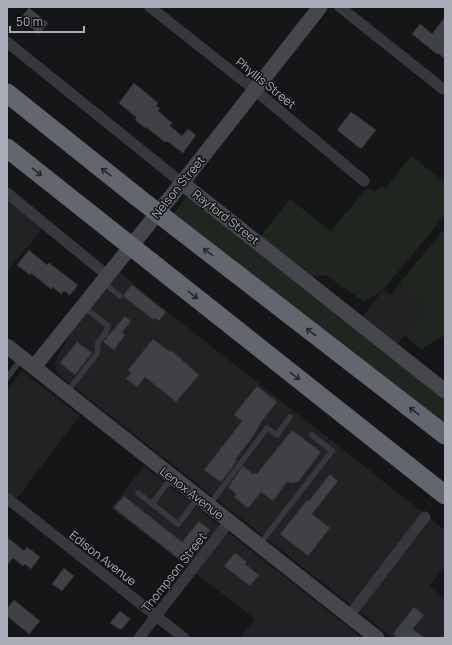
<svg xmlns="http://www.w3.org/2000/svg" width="452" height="645" viewBox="0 0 452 645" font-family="Manrope,sans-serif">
	<rect width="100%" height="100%" fill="#161618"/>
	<!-- built -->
	<path fill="#222225" d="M7,188L48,221L7,272Z
		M118,271L169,313L445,530V567L429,586L445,599V638H393L60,376L57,372L55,363L58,355L76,326Z
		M399,284L427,307L396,346L362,317L383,290L391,295Z
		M22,371L80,416L16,499L7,492V390Z
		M144,466L362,638H240L255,619L111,508Z"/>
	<!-- green -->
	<path fill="#1e261f" d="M411,156L445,182V215L383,290L364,302L326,275L310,276L260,237L290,199L331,231L367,188L375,192L382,186L385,189Z
		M187,196L445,400V429L171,217Z
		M445,228V335L421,349L404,335L427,307L399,284Z"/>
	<!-- building -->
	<path fill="#404145" stroke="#303034" d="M29,8L48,23L39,34L20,19Z
		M445,17V59L438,53L437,54L412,34L420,24L432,34Z
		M134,83L158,103L156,106L160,108L158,111L172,123L170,126L182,136L188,129L196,135L183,153L167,141L165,142L146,127L145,128L135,120L137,118L119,103Z
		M351,112L376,130L361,149L337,130Z
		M29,250L47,265L49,263L78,285L70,295L64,291L61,294L53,287L51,289L31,273L30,275L17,265Z
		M132,285L166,312L159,321L156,318L154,320L124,297V294Z
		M125,316L131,321L122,332L125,335L114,350L103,342Z
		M153,339L170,352L171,350L199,375L176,402L145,377L137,387L126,379L131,373L128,370Z
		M77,342L92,353L75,375L60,363Z
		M257,386L277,402L264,418L251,439L235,460L237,461L221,482L204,470L242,421L234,415Z
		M292,430L321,452L299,481L293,483L287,482L273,501L261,492L248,508L234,497L236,494L228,487L243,466L253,474L255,473L257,474Z
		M330,474L338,481L312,514L330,528L308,556L280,534L307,500L309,501Z
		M124,496L182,542L199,521L210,530L184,563L114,508Z
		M7,537L24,551L27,547L40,557L31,569L25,564L23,566L13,558L7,565Z
		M235,553L247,562L245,564L259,575L250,586L224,566Z
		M64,568L74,576L62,591L52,584Z
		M14,600L40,621L29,634L7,616V609Z
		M414,607L424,615L413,629L425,638H398L393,634Z
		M120,611L130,619L122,629H119L110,623Z"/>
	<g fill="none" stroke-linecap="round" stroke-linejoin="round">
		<!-- lane -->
		<path stroke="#37383d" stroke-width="5.5" d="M103,282L120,296
			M7,378L22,358
			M67,392L97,354L98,342L105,334L108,326L83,306
			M138,493L178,524L198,498
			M152,504L172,477
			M210,504L267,428L277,435L290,417
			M259,545L332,451L312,435"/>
		<!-- street -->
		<path stroke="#37383d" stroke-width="11" d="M150,7L250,86L364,181
			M340,7L443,89
			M7,42L182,183
			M7,193L108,276
			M7,498L184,638
			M349,616L425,517
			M139,638L229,522"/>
		<!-- secondary -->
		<path stroke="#45474d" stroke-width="15" d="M182,183L445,391
			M7,346L377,638
			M34,367L185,179L320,7"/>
		<!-- highway -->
		<path stroke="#63666e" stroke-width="19" d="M7,93L136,196
			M7,148L113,232
			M176,227L445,435
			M151,262L445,495"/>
		<!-- highway-bridge -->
		<path stroke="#63666e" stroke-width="19" d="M136,196L176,227
			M113,232L151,262"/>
	</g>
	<!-- one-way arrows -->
	<defs><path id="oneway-shaft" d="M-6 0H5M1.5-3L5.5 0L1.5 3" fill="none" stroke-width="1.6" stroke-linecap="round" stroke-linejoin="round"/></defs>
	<g stroke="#26262a">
		<use href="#oneway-shaft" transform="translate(37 172) rotate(39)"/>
		<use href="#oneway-shaft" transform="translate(106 172) rotate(-142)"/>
		<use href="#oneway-shaft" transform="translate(208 252) rotate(-142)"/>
		<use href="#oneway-shaft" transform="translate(193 295) rotate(38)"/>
		<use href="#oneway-shaft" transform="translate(311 332) rotate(-142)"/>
		<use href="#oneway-shaft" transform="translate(295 376) rotate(38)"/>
		<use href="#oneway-shaft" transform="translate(414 411) rotate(-142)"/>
	</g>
	<g text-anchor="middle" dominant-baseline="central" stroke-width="3" stroke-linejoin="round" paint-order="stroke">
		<!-- street labels -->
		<g font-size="12" fill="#a8adb8" stroke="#111113">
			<text transform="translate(266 83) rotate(39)">Phyllis Street</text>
			<text transform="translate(178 187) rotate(-51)">Nelson Street</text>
			<text transform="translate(226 217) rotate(38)">Rayford Street</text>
			<text transform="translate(192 493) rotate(38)">Lenox Avenue</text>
			<text transform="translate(103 558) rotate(38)">Edison Avenue</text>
			<text transform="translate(174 572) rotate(-52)">Thompson Street</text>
		</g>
	</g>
	<!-- border -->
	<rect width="452" height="645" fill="none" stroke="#a8adb8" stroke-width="16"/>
	<!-- scale -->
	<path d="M10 26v6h74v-6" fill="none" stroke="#a8adb8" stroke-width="2"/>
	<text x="16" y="26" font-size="12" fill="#a8adb8" stroke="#111113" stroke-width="3" paint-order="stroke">50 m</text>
</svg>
